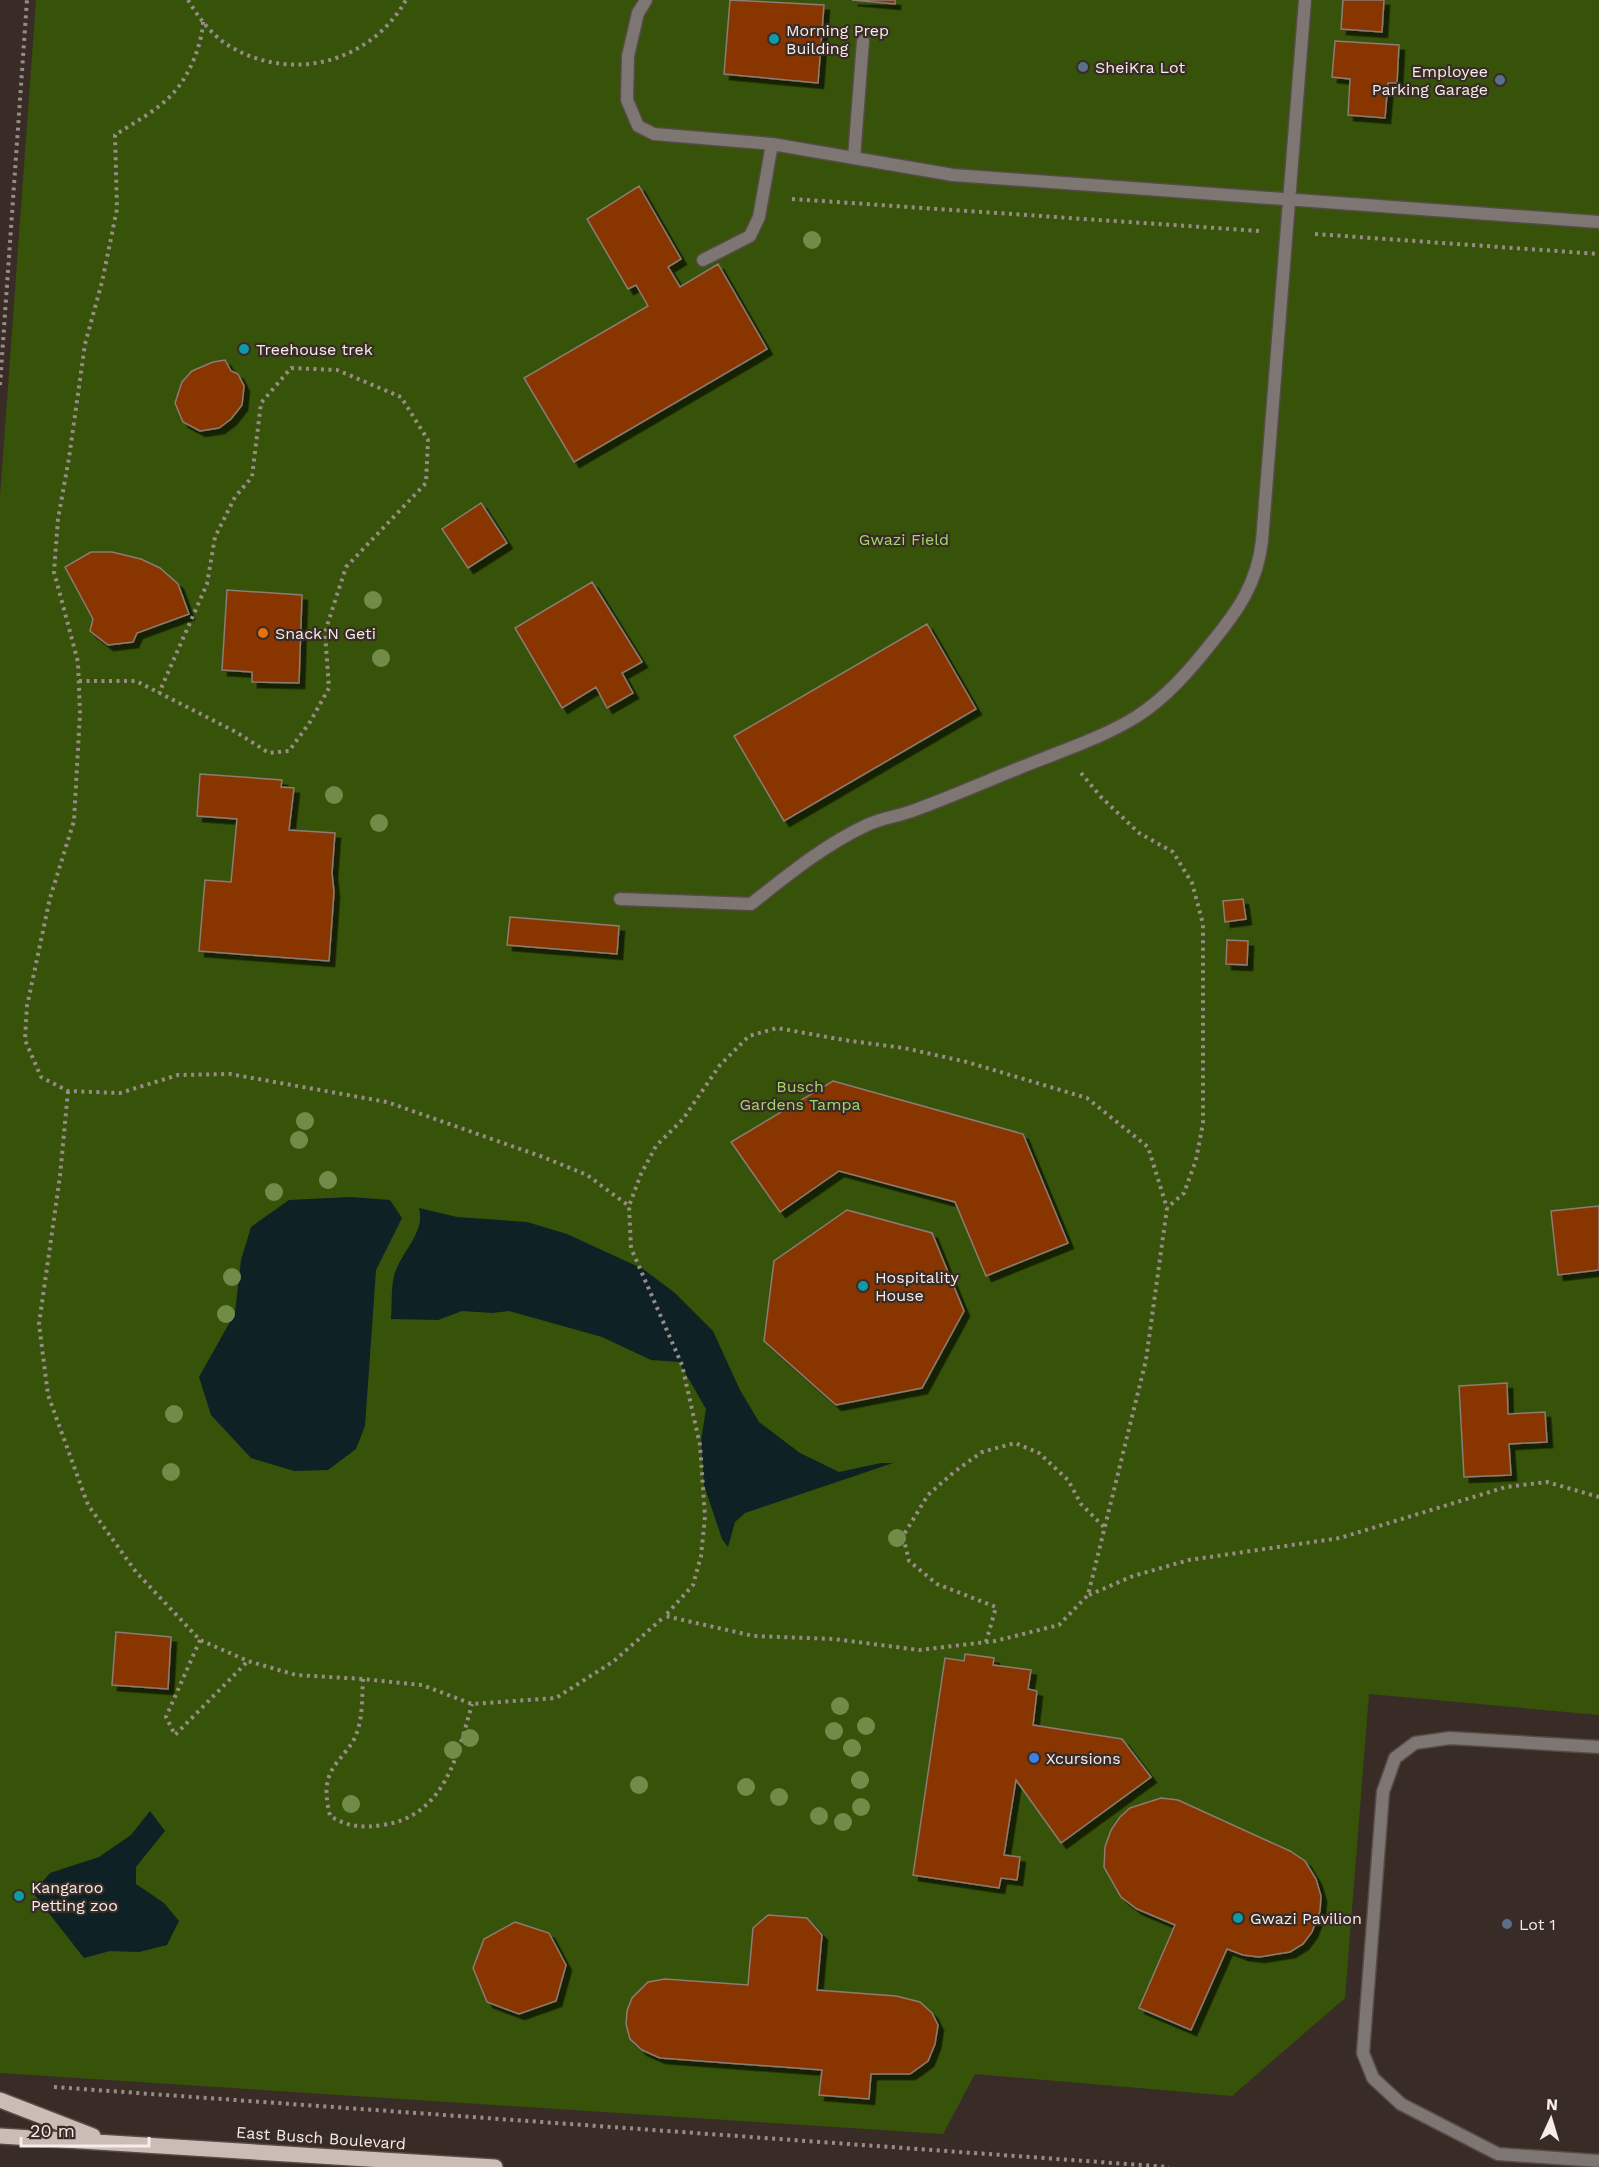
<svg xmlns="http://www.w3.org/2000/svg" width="1599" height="2167" viewBox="0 0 1599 2167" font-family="'Work Sans',sans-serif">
	<defs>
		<filter id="shadow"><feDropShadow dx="5.5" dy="5.5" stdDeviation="0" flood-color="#0009"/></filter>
	</defs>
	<rect width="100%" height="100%" fill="#392c26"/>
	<!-- green -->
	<path fill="#365309" d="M36,0H1599V1715L1369,1694L1345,1998L1232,2096L975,2074L943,2134L0,2073V497Z"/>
	<!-- water -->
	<path fill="#0e2124" d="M350,1197L390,1200L402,1218L376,1270L365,1426L356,1449L328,1470L294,1471L251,1458L211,1415L199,1377L235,1313L241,1260L251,1227L289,1200Z
		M419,1208L457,1217L527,1222L567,1234L643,1269L675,1293L713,1331L740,1390L759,1422L800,1453L839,1472L881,1463H893L745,1513L735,1522L728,1547L722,1539L704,1485L701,1441L706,1409L679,1362L651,1360L602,1337L509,1311L492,1313L462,1311L438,1320L391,1319C392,1305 391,1289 394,1276C400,1253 426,1233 419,1208Z
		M150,1811L165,1831L136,1867V1884L164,1903L179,1921L167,1945L139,1952L110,1951L84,1958L33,1893L50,1873L99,1857L131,1835Z"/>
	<!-- building -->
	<path fill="#893506" stroke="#8b7b74" stroke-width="1.5" filter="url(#shadow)" d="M730,0L824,5L818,83L724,74Z
		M852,0H895V4Z
		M1343,0H1384L1382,32L1341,29Z
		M1335,41L1399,45L1397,83H1388L1385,118L1348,115L1350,79L1332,77Z
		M639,186L681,259L668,267L680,287L718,264L767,349L574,462L524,378L648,306L636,285L628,289L587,219Z
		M225,360L231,371L238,374L244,386L242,405L231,419L219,428L200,431L183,422L175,403L182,382L192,371L213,362Z
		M481,503L507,543L468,568L442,529Z
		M91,552H112L141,559L160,568L178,584L189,614L137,633L133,642L108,645L90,631L93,619L65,567Z
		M592,582L642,662L622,673L633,693L607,708L596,687L562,708L515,628Z
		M227,590L302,595L299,683L252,682V672L222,670Z
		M927,624L976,709L784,821L734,736Z
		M200,774L282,780L281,787L294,788L289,830L335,833L332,873L334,892L329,961L199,951L205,880L231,882L237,819L197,816Z
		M1243,899L1246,919L1225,922L1223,901Z
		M510,917L619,926L617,954L507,945Z
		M1227,940L1248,941L1247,965L1226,964Z
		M833,1081L1023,1134L1068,1243L986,1276L955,1202L839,1171L780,1212L731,1142Z
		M1599,1206V1270L1558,1275L1551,1211Z
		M847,1210L932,1233L964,1311L922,1388L836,1405L764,1341L774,1261Z
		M1507,1383L1508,1414L1545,1412L1547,1442L1509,1444L1511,1475L1464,1477L1459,1386Z
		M116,1632L171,1637L168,1689L112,1685Z
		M965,1654L994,1658L993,1665L1031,1670L1028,1689L1037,1691L1033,1725L1122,1739L1151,1777L1061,1843L1016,1780L1004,1855L1020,1857L1017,1880L1001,1878L999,1888L913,1875L945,1658L964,1661Z
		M1161,1798L1178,1800L1290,1851L1305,1861L1316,1879L1321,1896L1320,1911L1312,1932L1303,1944L1290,1952L1259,1957L1243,1955L1227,1949L1191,2030L1139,2008L1175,1925L1137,1909L1121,1897L1104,1867L1105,1847L1111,1830L1120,1817L1130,1808Z
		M768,1915L807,1918L822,1935L817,1990L896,1996L920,2002L932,2013L938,2025L935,2044L928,2061L910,2074H871L869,2099L819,2095L822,2070L660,2058L642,2050L630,2039L626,2024L627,2011L632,1998L648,1982L665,1979L748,1985L753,1928Z
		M515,1922L549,1933L566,1965L556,2001L519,2014L487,2002L473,1968L484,1939Z"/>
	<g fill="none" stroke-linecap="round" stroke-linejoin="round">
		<defs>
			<path id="service" d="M646,0L638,13L628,56L627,100L638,126L654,134L772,144L953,175L1599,222
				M854,158L863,41
				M703,260L750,236L759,217L772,144
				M620,899L751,904C788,875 824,845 867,825C882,818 899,816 915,810C956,795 996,777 1037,761C1070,748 1105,736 1136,717C1167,697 1191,669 1213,641C1239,609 1257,583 1262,541L1305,0
				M1599,1747L1450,1738L1415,1743L1395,1758L1383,1792L1363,2053L1373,2078L1401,2104L1498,2154L1599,2161"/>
			<path id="primary" d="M0,2100L93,2136
				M0,2136L495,2167"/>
		</defs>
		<!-- service casing -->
		<use href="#service" stroke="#574b45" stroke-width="15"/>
		<!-- primary casing -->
		<use href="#primary" stroke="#574b45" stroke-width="18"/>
		<!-- path -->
		<path stroke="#988c88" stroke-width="4" stroke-dasharray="3 4.5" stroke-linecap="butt" d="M188,0C199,18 212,36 231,47C293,83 371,62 406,0
			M203,22C202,44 190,74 175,91C160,109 135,122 115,135L117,209L102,282L85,344L69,458L58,519L54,572L78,662L80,713L74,821L50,898L27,1006L25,1040L41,1077L68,1091L120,1093L178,1075L230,1074L387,1102L543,1157L587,1175L629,1206L631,1248L682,1365L700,1445L705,1517L701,1556L693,1585L665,1616L754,1636L834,1639L919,1650L995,1641L1059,1625L1088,1595L1146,1360L1167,1208L1148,1147L1087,1098L967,1062L904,1048L844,1040L777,1028L749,1036L720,1065L683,1119L656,1146L641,1174L629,1206
			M792,199L1260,231
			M1315,234L1599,254
			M0,385L27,0
			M79,681H136L236,732L269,753L289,751L310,722L329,688L325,632L346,567L426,483L428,440L401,397L337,370L291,368L261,403L252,477L235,497L215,537L207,584L159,693
			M1081,773L1101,797L1139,833L1173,852L1192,883L1203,924V1123L1196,1160L1184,1193L1167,1208
			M68,1091L60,1176L39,1324L48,1395L88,1505L136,1572L200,1640L248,1661L296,1675L363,1679L422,1685L472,1704L556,1698L614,1661L665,1616
			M1089,1595L1133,1576L1189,1560L1340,1538L1506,1487L1547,1482L1599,1497
			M200,1640L166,1717L175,1735L248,1661
			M986,1642L996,1607L937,1584L909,1561L903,1536L928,1495L954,1472L982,1452L1015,1443L1039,1453L1068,1480L1081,1504L1104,1527
			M363,1679C362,1697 363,1717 356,1735C350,1750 336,1760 330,1774C324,1787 327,1803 330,1816C348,1827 362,1828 383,1825C445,1816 458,1754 472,1704
			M54,2087L1169,2167"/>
		<!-- service -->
		<use href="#service" stroke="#7d7673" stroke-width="12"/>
		<!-- primary -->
		<use href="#primary" stroke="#cbbcb6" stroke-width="15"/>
	</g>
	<!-- trees -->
	<g fill="#738b49">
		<circle cx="812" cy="240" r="9"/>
		<circle cx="373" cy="600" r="9"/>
		<circle cx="381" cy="658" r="9"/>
		<circle cx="334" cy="795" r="9"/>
		<circle cx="379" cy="823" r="9"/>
		<circle cx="305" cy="1121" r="9"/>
		<circle cx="299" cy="1140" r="9"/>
		<circle cx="328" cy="1180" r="9"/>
		<circle cx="274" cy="1192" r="9"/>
		<circle cx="232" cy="1277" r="9"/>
		<circle cx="226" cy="1314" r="9"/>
		<circle cx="174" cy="1414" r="9"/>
		<circle cx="171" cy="1472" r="9"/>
		<circle cx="897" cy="1538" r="9"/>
		<circle cx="840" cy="1706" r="9"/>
		<circle cx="866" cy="1726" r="9"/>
		<circle cx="834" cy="1731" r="9"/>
		<circle cx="470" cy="1738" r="9"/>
		<circle cx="852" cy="1748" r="9"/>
		<circle cx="453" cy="1750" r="9"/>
		<circle cx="860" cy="1780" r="9"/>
		<circle cx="639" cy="1785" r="9"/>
		<circle cx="746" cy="1787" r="9"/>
		<circle cx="779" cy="1797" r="9"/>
		<circle cx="351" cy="1804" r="9"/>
		<circle cx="861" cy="1807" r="9"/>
		<circle cx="819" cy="1816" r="9"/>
		<circle cx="843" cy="1822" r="9"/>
	</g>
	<!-- markers -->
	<g fill="#0f9aa8" stroke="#392c26" stroke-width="2">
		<circle cx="774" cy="39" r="6"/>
		<circle cx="244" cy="349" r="6"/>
		<circle cx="863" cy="1286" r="6"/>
		<circle cx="19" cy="1896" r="6"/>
		<circle cx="1238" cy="1918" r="6"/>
	</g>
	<g fill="#5c6f8a" stroke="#392c26" stroke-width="2">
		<circle cx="1083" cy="67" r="6"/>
		<circle cx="1500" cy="80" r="6"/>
		<circle cx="1507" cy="1924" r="6"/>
	</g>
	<circle fill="#e8710a" stroke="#392c26" stroke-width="2" cx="263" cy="633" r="6"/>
	<circle fill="#3f7fe0" stroke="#392c26" stroke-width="2" cx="1034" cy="1758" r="6"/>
	<g text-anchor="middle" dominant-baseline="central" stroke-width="4.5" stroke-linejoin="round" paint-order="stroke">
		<!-- poi labels -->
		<g font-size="16" fill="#f6ece9" stroke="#392c26" text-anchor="start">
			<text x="786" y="30">Morning Prep<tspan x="786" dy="18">Building</tspan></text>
			<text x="1095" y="67">SheiKra Lot</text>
			<text x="1488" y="71" text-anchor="end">Employee<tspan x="1488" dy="18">Parking Garage</tspan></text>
			<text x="256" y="349">Treehouse trek</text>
			<text x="275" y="633">Snack N Geti</text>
			<text x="875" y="1277">Hospitality<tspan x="875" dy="18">House</tspan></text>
			<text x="1046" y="1758">Xcursions</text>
			<text x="31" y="1887">Kangaroo<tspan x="31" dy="18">Petting zoo</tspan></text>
			<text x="1250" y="1918">Gwazi Pavilion</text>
			<text x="1519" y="1924">Lot 1</text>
		</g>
		<!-- park labels -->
		<g font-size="16" fill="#a2d865" stroke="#392c26">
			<text x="904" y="539">Gwazi Field</text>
			<text x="800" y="1086">Busch<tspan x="800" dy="18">Gardens Tampa</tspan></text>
		</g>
		<!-- street labels -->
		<g font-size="16" fill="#f6ece9" stroke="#392c26">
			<text transform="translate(321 2138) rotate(4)">East Busch Boulevard</text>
		</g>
	</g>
	<!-- north arrow -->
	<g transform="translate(1551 2119) rotate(4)" stroke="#392c26" stroke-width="4.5" paint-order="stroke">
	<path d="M0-4.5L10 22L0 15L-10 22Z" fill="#f6ece9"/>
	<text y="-9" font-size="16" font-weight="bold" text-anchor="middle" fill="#f6ece9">N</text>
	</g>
	<!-- scale -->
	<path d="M21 2137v9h128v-9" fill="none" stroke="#f6ece9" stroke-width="3"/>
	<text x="30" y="2137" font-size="18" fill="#f6ece9" stroke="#392c26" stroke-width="4.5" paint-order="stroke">20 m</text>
</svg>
